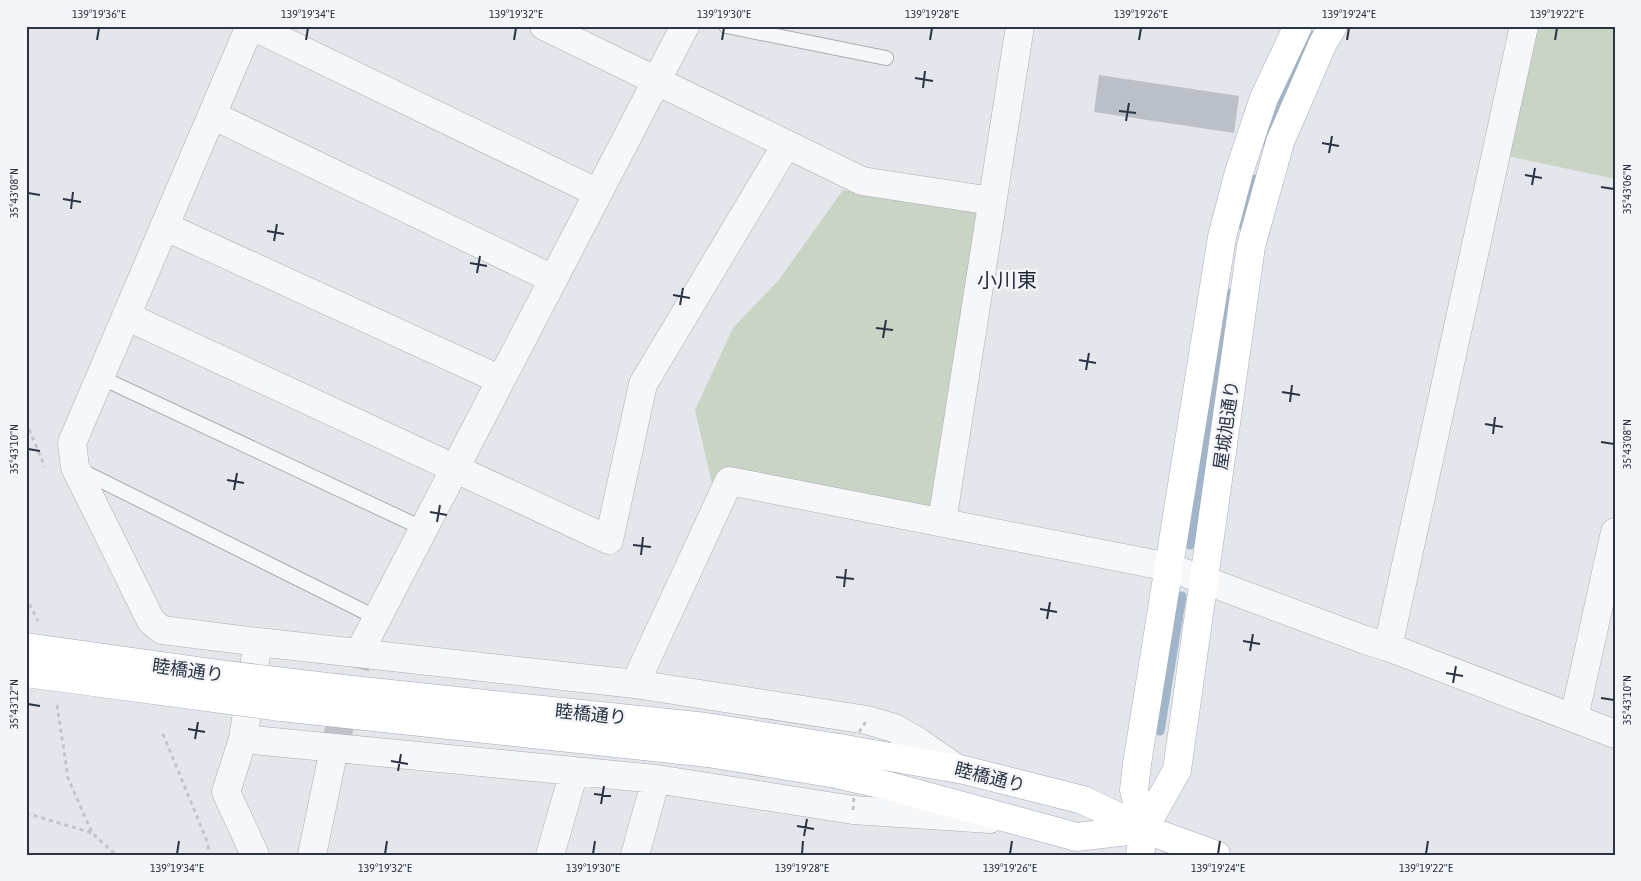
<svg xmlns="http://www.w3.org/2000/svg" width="1641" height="881" viewBox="0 0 1641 881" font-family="'Asap Condensed','Noto Sans JP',sans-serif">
	<rect width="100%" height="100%" fill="#e3e6eb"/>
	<!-- green -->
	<path fill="#c9d4c5" d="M1539,26H1615V179L1508,156Z
		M843,190L977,211L930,506L724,468L713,488L695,410L733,328L778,281Z"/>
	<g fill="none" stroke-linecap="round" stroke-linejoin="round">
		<!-- stream -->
		<path stroke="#a0b5c9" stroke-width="9" d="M1266,142L1274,118L1311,35
			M1243,226L1256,179
			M1190,545L1231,293
			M1160,731L1182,596"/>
	</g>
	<!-- building -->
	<path fill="#bbc0c8" d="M1099,75L1239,96L1234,133L1094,112Z"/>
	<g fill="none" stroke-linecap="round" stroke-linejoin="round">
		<!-- street-tunnel -->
		<path stroke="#bec2c9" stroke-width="28" stroke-dasharray="28 14" stroke-linecap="butt" d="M334,749L359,653"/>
		<defs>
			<path id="lane" d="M726,26L886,58
				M100,377L424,529
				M80,470L377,618"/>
			<path id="street" d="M250,26L72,443L75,467L151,621L162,630L258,642L635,684L867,720L894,728L917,741L956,768
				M252,26L598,193
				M544,26L862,181L992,201
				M212,115L553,279
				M164,226L501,380
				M126,316L609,540L643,384L786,145
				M942,522L1020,26
				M1388,647L1524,26
				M359,653L685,26
				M635,684L729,481L1169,567L1365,640L1388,647L1615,734
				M1574,718L1615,532
				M243,739L656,779L853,810L990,819
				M255,855L226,792L243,739L258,642
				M312,855L334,749
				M550,855L574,772
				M635,855L656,779"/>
			<path id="secondary" d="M1144,829L1134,790L1137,764L1222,237L1239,172L1264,98L1298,26
				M1140,855L1144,829L1177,770L1251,246L1280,142L1323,43L1333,26"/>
			<path id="primary" d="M839,748L964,770L1083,800L1144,829L1216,855
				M836,774L889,786L1077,837L1144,829"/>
		</defs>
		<!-- lane casing -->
		<use href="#lane" stroke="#a8adb5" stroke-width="16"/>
		<!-- street casing -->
		<use href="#street" stroke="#a8adb5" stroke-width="29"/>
		<!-- secondary casing -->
		<use href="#secondary" stroke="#a8adb5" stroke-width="29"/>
		<!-- primary casing -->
		<use href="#primary" stroke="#a3abb6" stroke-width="29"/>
		<!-- path -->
		<path stroke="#c1c4ca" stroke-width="3" stroke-dasharray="4 4" stroke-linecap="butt" d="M26,422L45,467
			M26,597L38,621
			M57,705L68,778L92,833L116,855
			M163,734L207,841L210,855
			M26,813L92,833"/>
		<!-- lane -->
		<use href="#lane" stroke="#f6f7f9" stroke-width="14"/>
		<!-- street -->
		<use href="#street" stroke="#f6f7f9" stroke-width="28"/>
		<!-- secondary -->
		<use href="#secondary" stroke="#fff" stroke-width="28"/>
		<!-- primary -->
		<use href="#primary" stroke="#fff" stroke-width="28"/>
		<defs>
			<path id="primary-bridge" d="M26,647L219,674L343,689L706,727L839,748
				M26,673L281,707L708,753L836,774"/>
		</defs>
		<!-- primary-bridge casing -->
		<use href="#primary-bridge" stroke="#a3abb6" stroke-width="29" stroke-linecap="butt"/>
		<!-- path-bridge -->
		<path stroke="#c1c4ca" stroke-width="3" stroke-dasharray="4 4" stroke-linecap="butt" d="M859,732L867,720
			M853,810L854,794"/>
		<!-- primary-bridge -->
		<use href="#primary-bridge" stroke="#fff" stroke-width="28"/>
	</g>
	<!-- ticks -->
	<path fill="none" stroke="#2b3443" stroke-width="2" d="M97,40L99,28M306,40L308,28M514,40L516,28M722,40L724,28M930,40L932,28M1139,40L1141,28M1347,40L1349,28M1555,40L1557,28M915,78L933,81M923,88L925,71M1119,111L1136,113M1126,121L1129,103M1322,143L1339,146M1329,153L1332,136M1525,175L1542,178M1532,185L1535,168M1601,187L1614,189M28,193L40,195M63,199L81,202M71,209L73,192M267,231L284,234M274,241L277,224M470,263L487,266M477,273L480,256M673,295L690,298M680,305L683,288M876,328L893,330M883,338L886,320M1079,360L1096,363M1086,370L1089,353M1282,392L1300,395M1290,402L1292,385M1485,424L1503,427M1493,434L1495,417M1601,442L1614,444M28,449L40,451M227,480L244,483M234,490L237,473M430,512L447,515M437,522L440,505M633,545L651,547M641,555L643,537M836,577L854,579M844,587L846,569M1040,609L1057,612M1047,619L1050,602M1243,641L1260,644M1250,651L1253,634M1446,673L1463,676M1453,683L1456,666M1601,698L1614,700M28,704L40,706M188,729L205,732M195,739L198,722M391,761L408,764M398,771L401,754M594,794L611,796M601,804L604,786M797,826L814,829M804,836L807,819M177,854L179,841M385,854L387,841M593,854L595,841M802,854L803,841M1010,854L1012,841M1218,854L1220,841M1426,854L1428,841"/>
	<g text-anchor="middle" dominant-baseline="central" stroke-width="5" stroke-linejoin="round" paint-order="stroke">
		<!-- street labels -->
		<g font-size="18" fill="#2b3443" stroke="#f3f5f8">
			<text transform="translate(1226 425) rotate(-82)">屋城旭通り</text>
			<text transform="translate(188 670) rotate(8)">睦橋通り</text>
			<text transform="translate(591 714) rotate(6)">睦橋通り</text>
			<text transform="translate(990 777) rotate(14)">睦橋通り</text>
		</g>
		<!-- quarter labels -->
		<g font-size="20" fill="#1d2634" stroke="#f3f5f8">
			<text x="1007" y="279">小川東</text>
		</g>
	</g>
	<!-- border -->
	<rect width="1641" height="881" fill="none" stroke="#f3f5f8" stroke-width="55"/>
	<rect x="28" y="28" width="1586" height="826" fill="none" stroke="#2b3443" stroke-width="2"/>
	<g font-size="12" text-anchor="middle" fill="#2b3443">
		<text x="99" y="18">139°19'36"E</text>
		<text x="308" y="18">139°19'34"E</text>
		<text x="516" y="18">139°19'32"E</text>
		<text x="724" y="18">139°19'30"E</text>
		<text x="932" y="18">139°19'28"E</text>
		<text x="1141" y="18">139°19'26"E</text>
		<text x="1349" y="18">139°19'24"E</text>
		<text x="1557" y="18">139°19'22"E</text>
		<text transform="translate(1627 189) rotate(-90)" y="4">35°43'06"N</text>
		<text transform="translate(14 193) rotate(-90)" y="4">35°43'08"N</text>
		<text transform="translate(1627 444) rotate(-90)" y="4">35°43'08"N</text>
		<text transform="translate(14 449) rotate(-90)" y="4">35°43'10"N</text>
		<text transform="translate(1627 700) rotate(-90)" y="4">35°43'10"N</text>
		<text transform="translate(14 704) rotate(-90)" y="4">35°43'12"N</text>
		<text x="177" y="872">139°19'34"E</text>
		<text x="385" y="872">139°19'32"E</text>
		<text x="593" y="872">139°19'30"E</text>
		<text x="802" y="872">139°19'28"E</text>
		<text x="1010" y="872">139°19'26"E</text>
		<text x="1218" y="872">139°19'24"E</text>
		<text x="1426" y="872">139°19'22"E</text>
	</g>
</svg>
